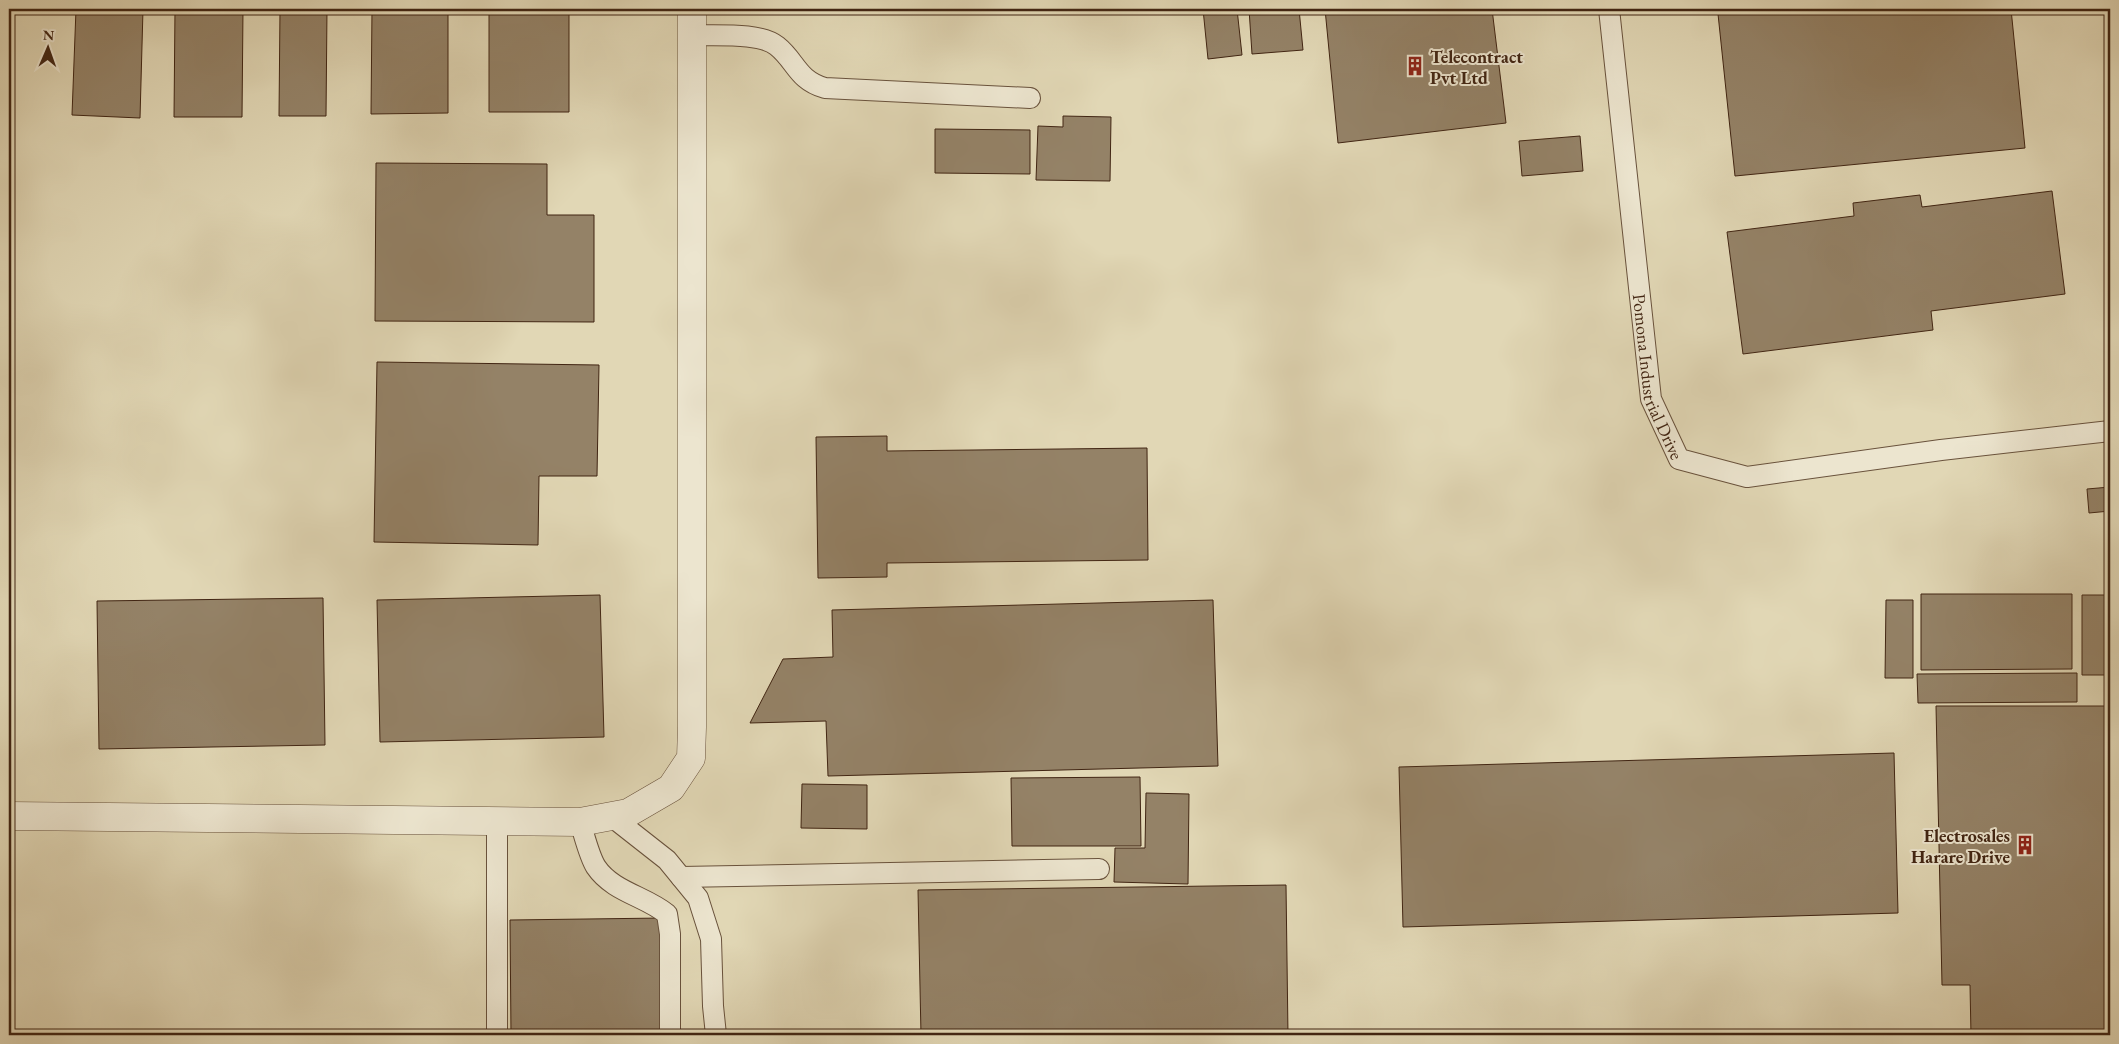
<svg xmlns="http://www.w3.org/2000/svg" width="2119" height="1044" viewBox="0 0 2119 1044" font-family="'EB Garamond',serif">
	<rect width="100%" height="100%" fill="#e1d7b5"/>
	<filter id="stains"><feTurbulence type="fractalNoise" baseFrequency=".004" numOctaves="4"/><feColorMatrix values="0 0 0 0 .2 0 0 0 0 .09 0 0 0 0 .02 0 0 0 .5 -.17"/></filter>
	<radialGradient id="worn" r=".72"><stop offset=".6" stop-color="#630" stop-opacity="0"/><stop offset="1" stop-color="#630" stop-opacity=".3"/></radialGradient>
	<!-- building -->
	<path fill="#948267" stroke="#412513" d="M76,9H143L140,118L72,115Z
		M175,9H243L242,117H174Z
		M280,9H327L326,116H279Z
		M372,9H448V113L371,114Z
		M489,9H569V112H489Z
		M1203,9H1237L1242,55L1208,59Z
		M1249,9H1299L1303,50L1252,54Z
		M1325,9H1492L1506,123L1338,143Z
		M1765,9H2011L2025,148L1735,176L1718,14Z
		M1063,116L1111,117L1110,181L1036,180L1038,126L1063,127Z
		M935,129L1030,130V174L935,173Z
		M1580,136L1583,171L1522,176L1519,141Z
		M376,163L547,164V215H594V322L375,321Z
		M2052,191L2065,294L1931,311L1933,330L1743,354L1727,232L1854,216L1853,203L1920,195L1922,207Z
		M377,362L599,365L597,476H539L538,545L374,542Z
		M887,436V451L1147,448L1148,560L887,563V577L818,578L816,437Z
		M2110,487V511L2089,513L2087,489Z
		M1921,594H2072V669L1921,670Z
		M600,595L604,737L380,742L377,600Z
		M2082,595H2110V675H2082Z
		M323,598L325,745L99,749L97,601Z
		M1213,600L1218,766L828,776L826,721L750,723L783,659L833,657L832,610Z
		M1886,600H1913V678H1885Z
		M2077,673V702L1918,703L1917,674Z
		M1936,706H2110V1035H1971L1970,985H1942Z
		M1894,753L1898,913L1403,927L1399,767Z
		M1140,777L1141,846H1012L1011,778Z
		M802,784L867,785V829L801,828Z
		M1146,793L1189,794L1188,884L1114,882L1115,848H1145Z
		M1286,885L1288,1035H921L918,890Z
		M663,918L664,1035H511L510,920Z"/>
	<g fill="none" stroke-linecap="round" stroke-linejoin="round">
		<defs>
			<g id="service">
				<path id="s1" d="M1609,9L1651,399L1679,459L1747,477L1941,450L2110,431"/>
				<path d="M693,35C716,36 760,32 777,46C796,61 797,80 825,88L1030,98"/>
				<path d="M611,816L667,860L698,898L711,939L713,1006L716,1035"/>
				<path d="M580,822C584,834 589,856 596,867C613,892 645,896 667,914L670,934V1035"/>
				<path d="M681,877L1099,869"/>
				<path d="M497,1035V821"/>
			</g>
			<path id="minor" d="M9,816L580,822L628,813L671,788L691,758L692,727V9"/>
		</defs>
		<!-- service casing -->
		<use href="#service" stroke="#69523c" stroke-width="22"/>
		<!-- minor casing -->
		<use href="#minor" stroke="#69523c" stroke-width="29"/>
		<!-- service -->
		<use href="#service" stroke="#ece5cf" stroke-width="20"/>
		<!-- minor -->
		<use href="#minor" stroke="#ece5cf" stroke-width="28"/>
	</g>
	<!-- icons -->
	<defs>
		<symbol id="building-bare" viewBox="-9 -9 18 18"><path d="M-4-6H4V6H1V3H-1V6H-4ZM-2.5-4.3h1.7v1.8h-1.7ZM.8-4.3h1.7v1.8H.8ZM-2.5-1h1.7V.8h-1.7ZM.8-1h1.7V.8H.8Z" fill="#8f2418" stroke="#ece5cf" stroke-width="2.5" paint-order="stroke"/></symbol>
	</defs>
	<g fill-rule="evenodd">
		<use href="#building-bare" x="1401" y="52" width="28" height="28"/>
		<use href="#building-bare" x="2011" y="831" width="28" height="28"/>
	</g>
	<g text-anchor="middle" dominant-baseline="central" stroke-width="4" stroke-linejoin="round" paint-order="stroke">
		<!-- poi labels -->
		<g font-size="18" font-weight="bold" fill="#412513" stroke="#ece5cf" text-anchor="start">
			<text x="1430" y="56">Telecontract<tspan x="1430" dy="21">Pvt Ltd</tspan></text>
			<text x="2010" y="835" text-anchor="end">Electrosales<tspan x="2010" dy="21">Harare Drive</tspan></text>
		</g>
		<!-- street labels -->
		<g font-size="18" fill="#412513" stroke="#ece5cf">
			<text stroke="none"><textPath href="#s1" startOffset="372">Pomona Industrial Drive</textPath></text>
		</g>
	</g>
	<!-- margin -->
	<rect width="2119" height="1044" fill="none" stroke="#e1d7b5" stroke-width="30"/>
	<rect x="10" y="10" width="2099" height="1024" fill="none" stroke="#412513" stroke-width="2.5"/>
	<rect x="15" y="15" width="2089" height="1014" fill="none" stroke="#412513"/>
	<!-- north arrow -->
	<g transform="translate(48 48) rotate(2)" stroke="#ece5cf" stroke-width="4" paint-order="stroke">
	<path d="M0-4L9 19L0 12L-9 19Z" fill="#412513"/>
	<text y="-8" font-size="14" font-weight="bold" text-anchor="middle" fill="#412513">N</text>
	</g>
	<rect width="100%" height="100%" filter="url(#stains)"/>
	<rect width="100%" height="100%" fill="url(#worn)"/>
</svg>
